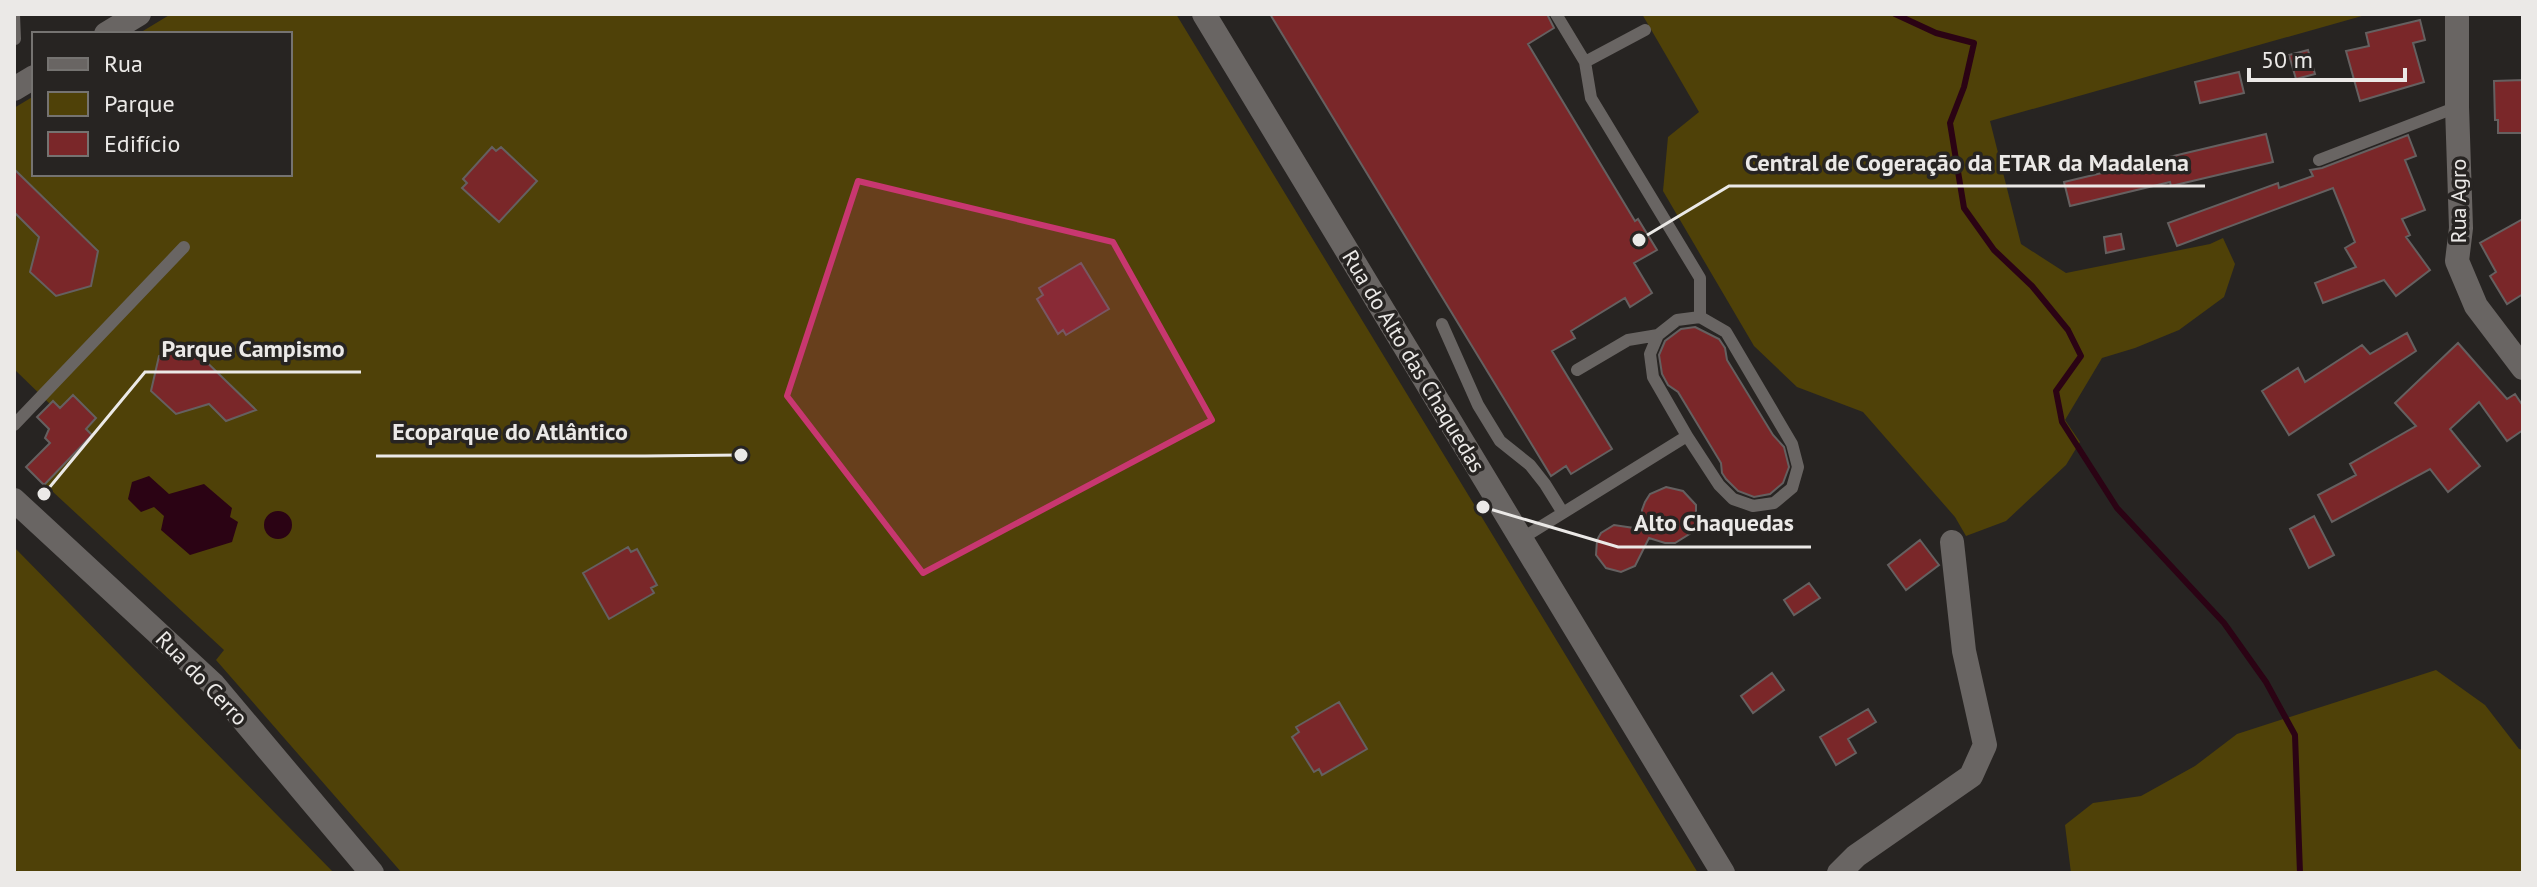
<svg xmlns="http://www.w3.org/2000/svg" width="2537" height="887" viewBox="0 0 2537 887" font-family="'PT Sans',sans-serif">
	<rect width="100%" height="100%" fill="#272422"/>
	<!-- green -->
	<path fill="#4f4108" d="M171,14H1176L1698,873H402L216,660L224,650L26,467L50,443L45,438L49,429L50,404L14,369V108L34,96V174H290V34H138Z
		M1642,14H2369L1990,121L2021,244L2066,273L2210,244L2223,238L2235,264L2224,297L2179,330L2135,348L2102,358L2065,420L2080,442L2066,465L2006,521L1966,536L1955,517L1863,412L1797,387L1754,346L1663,191L1668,137L1699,112Z
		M14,547L334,873H14Z
		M2436,670L2485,705L2519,749L2523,750V873H2071L2065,825L2093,803L2141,796L2195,766L2237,734Z"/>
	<!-- water -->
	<path fill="#2b0314" d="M149,476L169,494L204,484L232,508L230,517L238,522L232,542L190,555L161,530L164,516L154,507L141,512L128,499L132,482Z
		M264 525a14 14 0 1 1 28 0a14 14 0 1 1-28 0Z"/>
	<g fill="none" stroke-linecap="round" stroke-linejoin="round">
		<!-- stream -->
		<path stroke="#2b0314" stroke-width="6" d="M1895,14L1936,33L1974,43L1964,87L1950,123L1964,208L1994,250L2032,286L2068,330L2081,356L2056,391L2062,422L2117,508L2224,623L2266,682L2295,735L2300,873"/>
	</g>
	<!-- building -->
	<path fill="#7a2729" stroke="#656060" stroke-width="2" d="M1270,14H1547L1554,28L1528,44L1635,221L1638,219L1657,250L1634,263L1652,293L1630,307L1625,298L1571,331L1575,338L1552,351L1612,449L1571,474L1566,466L1551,476Z
		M2420,20L2425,40L2413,43L2424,82L2360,101L2346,51L2369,46L2366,33Z
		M2308,50L2315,74L2296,79L2289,55Z
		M2239,72L2244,93L2200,103L2195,82Z
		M2523,80V133H2498V120H2495L2494,81Z
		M2266,134L2273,162L2171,186L2170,182L2070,206L2064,182Z
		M2408,135L2416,156L2405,160L2425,210L2402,219L2410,235L2406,237L2430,270L2396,296L2384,280L2323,303L2315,283L2356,267L2345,248L2355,242L2333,188L2177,246L2168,223L2278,183L2279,188L2313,176L2310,170L2322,168Z
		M492,147L496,151L501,147L537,181L499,222L462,188L467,183L463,179Z
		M14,169L98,251L91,286L56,296L30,272L39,237L14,212Z
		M2523,219V294L2507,304L2490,276L2496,272L2480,243Z
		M2121,234L2124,249L2106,253L2104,237Z
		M1081,263L1109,309L1066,335L1063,330L1058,334L1037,299L1043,295L1039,288Z
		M1695,327L1719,339L1725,348L1727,360L1773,435L1784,447L1789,467L1783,483L1770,494L1754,497L1738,491L1726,479L1722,473L1721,463L1678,392L1668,385L1662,374L1659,355L1665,341L1681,329Z
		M2407,333L2416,351L2289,435L2262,391L2298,368L2305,382L2362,345L2370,354Z
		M2458,343L2507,399L2515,394L2523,406V430L2507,441L2479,402L2450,429L2480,466L2448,492L2430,469L2332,522L2318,495L2356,475L2350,464L2416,426L2395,403Z
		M191,347L256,410L226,421L209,404L176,414L151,391L159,356Z
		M73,395L96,418L86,429L92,435L44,485L26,467L50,443L45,438L49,429L37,417L53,401L60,408Z
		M1666,487L1683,491L1696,505V524L1691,533L1675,543H1665L1649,538L1635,566L1621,572L1606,568L1596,555L1597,540L1601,533L1614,525L1641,529L1642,510L1645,502L1650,494Z
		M2314,516L2334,555L2309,568L2290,529Z
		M1920,540L1939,565L1906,590L1888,565Z
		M628,547L631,552L637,549L657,585L651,588L654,593L609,619L583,573Z
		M1809,583L1820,598L1794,615L1784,600Z
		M1772,673L1784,690L1753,713L1741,696Z
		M1339,702L1367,749L1322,775L1319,769L1314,772L1292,737L1299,732L1296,727Z
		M1868,709L1876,722L1848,739L1856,753L1836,765L1820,737Z"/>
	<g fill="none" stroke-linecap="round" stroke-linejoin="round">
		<!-- lane -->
		<path stroke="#696563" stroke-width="12" d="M1556,14L1585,62L1591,98L1700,278V317
			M14,15L15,39
			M1585,62L1645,30
			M2319,160L2457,107
			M1700,317L1726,332L1792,444L1798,467L1792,488L1774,503L1753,506L1733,499L1719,485L1687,436L1653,377L1650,354L1658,335L1677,320Z
			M1442,324L1478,405L1500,441L1530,465L1545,484L1563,513
			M1577,370L1628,340L1658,335
			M14,425L184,247
			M1521,539L1687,436"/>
		<!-- street -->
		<path stroke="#696563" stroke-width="24" d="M2457,14V107L2461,228L2457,261L2476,306L2523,368
			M106,34L139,14
			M14,89L34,77
			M1839,873L1856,856L1971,776L1985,745L1964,651L1952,542"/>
		<!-- secondary -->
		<path stroke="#696563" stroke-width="24" d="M1204,14L1723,873
			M14,500L213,684L372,873"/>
	</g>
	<!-- marked area -->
	<path fill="#c83770" fill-opacity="0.2" stroke="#c83770" stroke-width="6" stroke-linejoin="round" d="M858,181L1113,242L1212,420L923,573L787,396Z"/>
	<g text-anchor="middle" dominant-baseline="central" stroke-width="7" stroke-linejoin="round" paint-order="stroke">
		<!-- street labels -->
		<g font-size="22" fill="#ebe9e7" stroke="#272422">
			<text transform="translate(2458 201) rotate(-90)">Rua Agro</text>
			<text transform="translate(1414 361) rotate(59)">Rua do Alto das Chaquedas</text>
			<text transform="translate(202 678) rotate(46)">Rua do Cerro</text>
		</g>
	</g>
	<!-- callouts -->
	<path fill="none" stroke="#ebe9e7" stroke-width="3" d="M1639 240L1729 186H2205M44 494L145 372H361M741 455L645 456H376M1483 507L1618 547H1811"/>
	<g fill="#ebe9e7" stroke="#272422" stroke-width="3">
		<circle cx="1639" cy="240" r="8"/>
		<circle cx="44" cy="494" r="8"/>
		<circle cx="741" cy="455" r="8"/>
		<circle cx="1483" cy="507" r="8"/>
	</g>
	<g font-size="24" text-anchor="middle" font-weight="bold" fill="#ebe9e7" stroke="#272422" stroke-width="7" stroke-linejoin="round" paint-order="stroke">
		<text x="1967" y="171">Central de Cogeração da ETAR da Madalena</text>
		<text x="253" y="357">Parque Campismo</text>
		<text x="510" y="440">Ecoparque do Atlântico</text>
		<text x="1714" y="531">Alto Chaquedas</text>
	</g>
	<!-- border -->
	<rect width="2537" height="887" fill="none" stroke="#ebe9e7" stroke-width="32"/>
	<!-- legend -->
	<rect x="32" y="32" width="260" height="144" fill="#272422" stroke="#757371" stroke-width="2"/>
	<rect x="48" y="58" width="40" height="12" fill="#696563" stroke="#757371" stroke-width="2"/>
	<text x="104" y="72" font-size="24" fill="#ebe9e7">Rua</text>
	<rect x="48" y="92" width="40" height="24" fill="#4f4108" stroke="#757371" stroke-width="2"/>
	<text x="104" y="112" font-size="24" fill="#ebe9e7">Parque</text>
	<rect x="48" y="132" width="40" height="24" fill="#7a2729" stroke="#757371" stroke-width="2"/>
	<text x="104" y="152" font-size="24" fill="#ebe9e7">Edifício</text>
	<!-- scale -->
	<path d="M2249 68v12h156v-12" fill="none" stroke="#ebe9e7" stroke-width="4"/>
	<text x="2261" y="68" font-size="24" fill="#ebe9e7" stroke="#272422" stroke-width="6" paint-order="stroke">50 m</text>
</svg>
